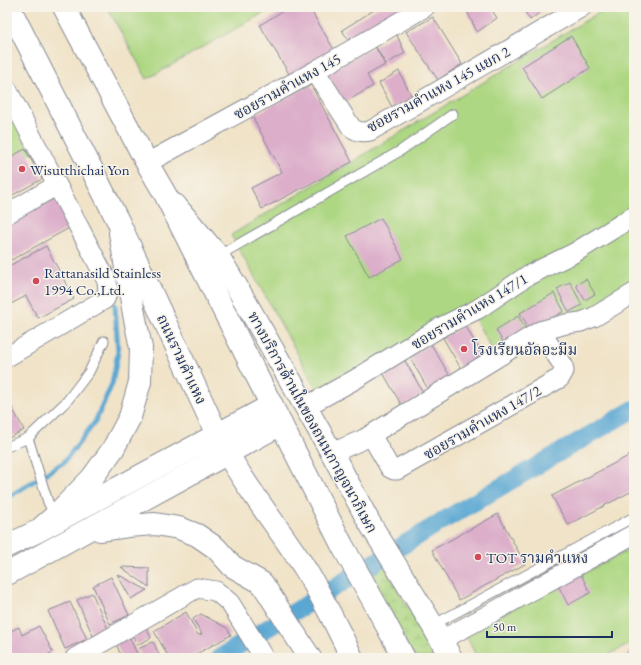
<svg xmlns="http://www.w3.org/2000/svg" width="641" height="665" viewBox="0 0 641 665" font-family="'EB Garamond','Noto Serif Thai',serif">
	<defs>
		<pattern id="wetland-marsh" width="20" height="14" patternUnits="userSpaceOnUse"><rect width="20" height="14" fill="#add782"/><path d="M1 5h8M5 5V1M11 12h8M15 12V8" fill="none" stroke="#94b973"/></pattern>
	</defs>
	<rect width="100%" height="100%" fill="#f7f3e8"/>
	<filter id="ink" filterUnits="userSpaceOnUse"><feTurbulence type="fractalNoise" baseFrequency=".025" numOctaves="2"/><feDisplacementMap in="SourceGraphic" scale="8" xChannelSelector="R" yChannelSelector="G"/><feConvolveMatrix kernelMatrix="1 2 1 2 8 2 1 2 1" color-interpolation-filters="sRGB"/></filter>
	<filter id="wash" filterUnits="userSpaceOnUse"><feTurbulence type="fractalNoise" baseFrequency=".012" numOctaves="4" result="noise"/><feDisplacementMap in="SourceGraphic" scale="16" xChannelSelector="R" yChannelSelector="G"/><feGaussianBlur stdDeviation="0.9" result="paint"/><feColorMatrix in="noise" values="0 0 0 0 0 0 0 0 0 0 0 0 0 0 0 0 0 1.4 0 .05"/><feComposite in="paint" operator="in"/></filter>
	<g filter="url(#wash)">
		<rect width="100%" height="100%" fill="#f0e3c8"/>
		<!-- grass -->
		<path fill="#add782" stroke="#648370" d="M107,7H274L147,79Z
			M608,7H634V277L593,312L492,350L469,308L320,394L231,235Z
			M7,103L34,151L7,166Z
			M629,550L634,559V642L602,658H477L465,633Z"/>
		<!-- wetland -->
		<path fill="url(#wetland-marsh)" stroke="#648370" d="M384,566L437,658H414L372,576Z"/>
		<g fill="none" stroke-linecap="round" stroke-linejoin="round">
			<!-- stream -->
			<path stroke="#5aa7d3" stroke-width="5" d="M7,498L64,462L95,422L112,384L118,352L115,305"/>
			<!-- canal -->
			<path stroke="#5aa7d3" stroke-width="18" d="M219,658L444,520L634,409"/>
		</g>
		<g id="blocks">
			<!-- building -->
			<path fill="#dcaeca" d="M289,7H309L336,53L292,79L260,25Z
				M379,7H407L350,43L342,30Z
				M465,7H490L497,18L477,32Z
				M522,7H547L530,20Z
				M433,17L462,64L438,80L406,32Z
				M396,33L405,53L386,64L375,46Z
				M571,36L590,68L542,99L522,67Z
				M375,46L385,65L367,75L373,86L344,103L327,73Z
				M399,71L413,99L392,107L379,83Z
				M311,85L352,162L262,209L251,188L282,172L252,116Z
				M25,149L42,179L9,197L7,193V159Z
				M55,198L71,227L11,260L7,252V224Z
				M381,218L403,259L369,277L347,236Z
				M46,246L74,299L38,318L26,296L9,305L7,301V267Z
				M586,279L595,294L585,300L576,285Z
				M570,282L582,305L569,312L557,289Z
				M554,293L564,311L531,331L520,313Z
				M518,316L529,333L506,347L496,330Z
				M465,325L485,360L463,372L443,338Z
				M431,344L451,378L429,391L409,356Z
				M404,359L424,394L402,406L382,371Z
				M7,398L24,430L7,439Z
				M634,453V490L568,525L552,496Z
				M498,514L525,564L459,600L432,550Z
				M121,567L149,568V587Z
				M117,574L147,590L131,599Z
				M581,574L590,593L568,605L558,585Z
				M111,577L129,615L110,624L93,586Z
				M92,593L108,629L93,636L77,600Z
				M70,602L87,639L65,649L48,611Z
				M186,612L198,635L202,634L193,619L201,614L227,628L231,635L189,658H169L154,631Z
				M39,626L53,652L42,658H19L18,657L11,658L7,649V633L19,627L22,635Z
				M146,627L151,638L137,645L132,634Z
				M129,636L139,658H122L115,641Z
				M153,642L161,658H142L138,649Z
				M634,649V658H629L627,654Z"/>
		</g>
	</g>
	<g filter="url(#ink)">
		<use href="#blocks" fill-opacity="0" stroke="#868993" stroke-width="1"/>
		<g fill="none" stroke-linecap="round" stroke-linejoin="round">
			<defs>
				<path id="service" d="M218,256L400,151L453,114
					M28,438L48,502L55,516
					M7,447L28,438L67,401L89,372L104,341
					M433,625L634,517"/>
				<path id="minor" d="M315,71L351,127C357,132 362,133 370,131L582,7
					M7,89L107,281L108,291L105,299L7,357
					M147,163L315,71L425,7
					M7,214L57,185
					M305,407L354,380L439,328L478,309L527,276L574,253L634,216
					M371,435L390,468L394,470H397L560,378L564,371L563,365L540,331
					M332,453L364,439L540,331L566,324L581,322L594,317L634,293
					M441,640L477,621L634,534
					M75,658L197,588L216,591L230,603L264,658"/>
				<path id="secondary" d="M175,205L218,256L238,289L332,453L369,522L433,626L451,658
					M38,531L55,516L92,478L113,449L130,417L140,382L141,348L134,314L120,233
					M7,546L38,531L272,405"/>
				<path id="primary" d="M9,7L119,223L217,434C240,480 274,521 302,564C321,593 337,627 352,658
					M64,7L147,163L165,194L342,545L374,602L404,658"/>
				<path id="motorway" d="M100,530L128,526L155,524L179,528L197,535L216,548L232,566L262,583L310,658
					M7,574L281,424"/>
			</defs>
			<!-- service casing -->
			<use href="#service" stroke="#868993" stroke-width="11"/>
			<!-- minor casing -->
			<use href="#minor" stroke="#868993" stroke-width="21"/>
			<!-- secondary casing -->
			<use href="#secondary" stroke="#868993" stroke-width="24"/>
			<!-- primary casing -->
			<use href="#primary" stroke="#868993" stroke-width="24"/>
			<!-- motorway casing -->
			<use href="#motorway" stroke="#868993" stroke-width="24"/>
			<!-- service -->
			<use href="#service" stroke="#fff" stroke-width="9"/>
			<!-- minor -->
			<use href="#minor" stroke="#fff" stroke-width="19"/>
			<!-- secondary -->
			<use href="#secondary" stroke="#fff" stroke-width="22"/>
			<!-- primary -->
			<use href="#primary" stroke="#fff" stroke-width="22"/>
			<!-- motorway -->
			<use href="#motorway" stroke="#fff" stroke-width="22"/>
		</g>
	</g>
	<!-- markers -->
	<g fill="#d1495b" stroke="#f7f3e8" stroke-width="1.5">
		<circle cx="22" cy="169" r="4"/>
		<circle cx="36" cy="281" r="4"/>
		<circle cx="464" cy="349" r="4"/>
		<circle cx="478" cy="557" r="4"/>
	</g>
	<g text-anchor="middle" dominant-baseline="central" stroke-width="3" stroke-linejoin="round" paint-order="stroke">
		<!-- street labels -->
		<g font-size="15" fill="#1b2f5e" stroke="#f7f3e8">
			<text transform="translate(287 86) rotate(-29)">ซอยรามคำแหง 145</text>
			<text transform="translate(438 89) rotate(-29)">ซอยรามคำแหง 145 แยก 2</text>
			<text transform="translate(469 311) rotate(-31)">ซอยรามคำแหง 147/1</text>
			<text transform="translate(182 359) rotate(65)">ถนนรามคำแหง</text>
			<text transform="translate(313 422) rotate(61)">ทางบริการด้านในของถนนกาญจนาภิเษก</text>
			<text transform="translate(482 422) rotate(-30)">ซอยรามคำแหง 147/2</text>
		</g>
		<!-- poi labels -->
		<g font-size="15" fill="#1b2f5e" stroke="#f7f3e8" text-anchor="start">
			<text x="30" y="169">Wisutthichai Yon</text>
			<text x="44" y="272">Rattanasild Stainless<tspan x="44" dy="17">1994 Co.,Ltd.</tspan></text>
			<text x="472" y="349">โรงเรียนอัลอะมีม</text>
			<text x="486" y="557">TOT รามคำแหง</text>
		</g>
	</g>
	<!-- margin -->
	<rect width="641" height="665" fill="none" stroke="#f7f3e8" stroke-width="24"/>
	<!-- scale -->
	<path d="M487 631v6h125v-6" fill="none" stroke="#1b2f5e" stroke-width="2"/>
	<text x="493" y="631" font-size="12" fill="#1b2f5e" stroke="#f7f3e8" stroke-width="3" paint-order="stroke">50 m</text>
</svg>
